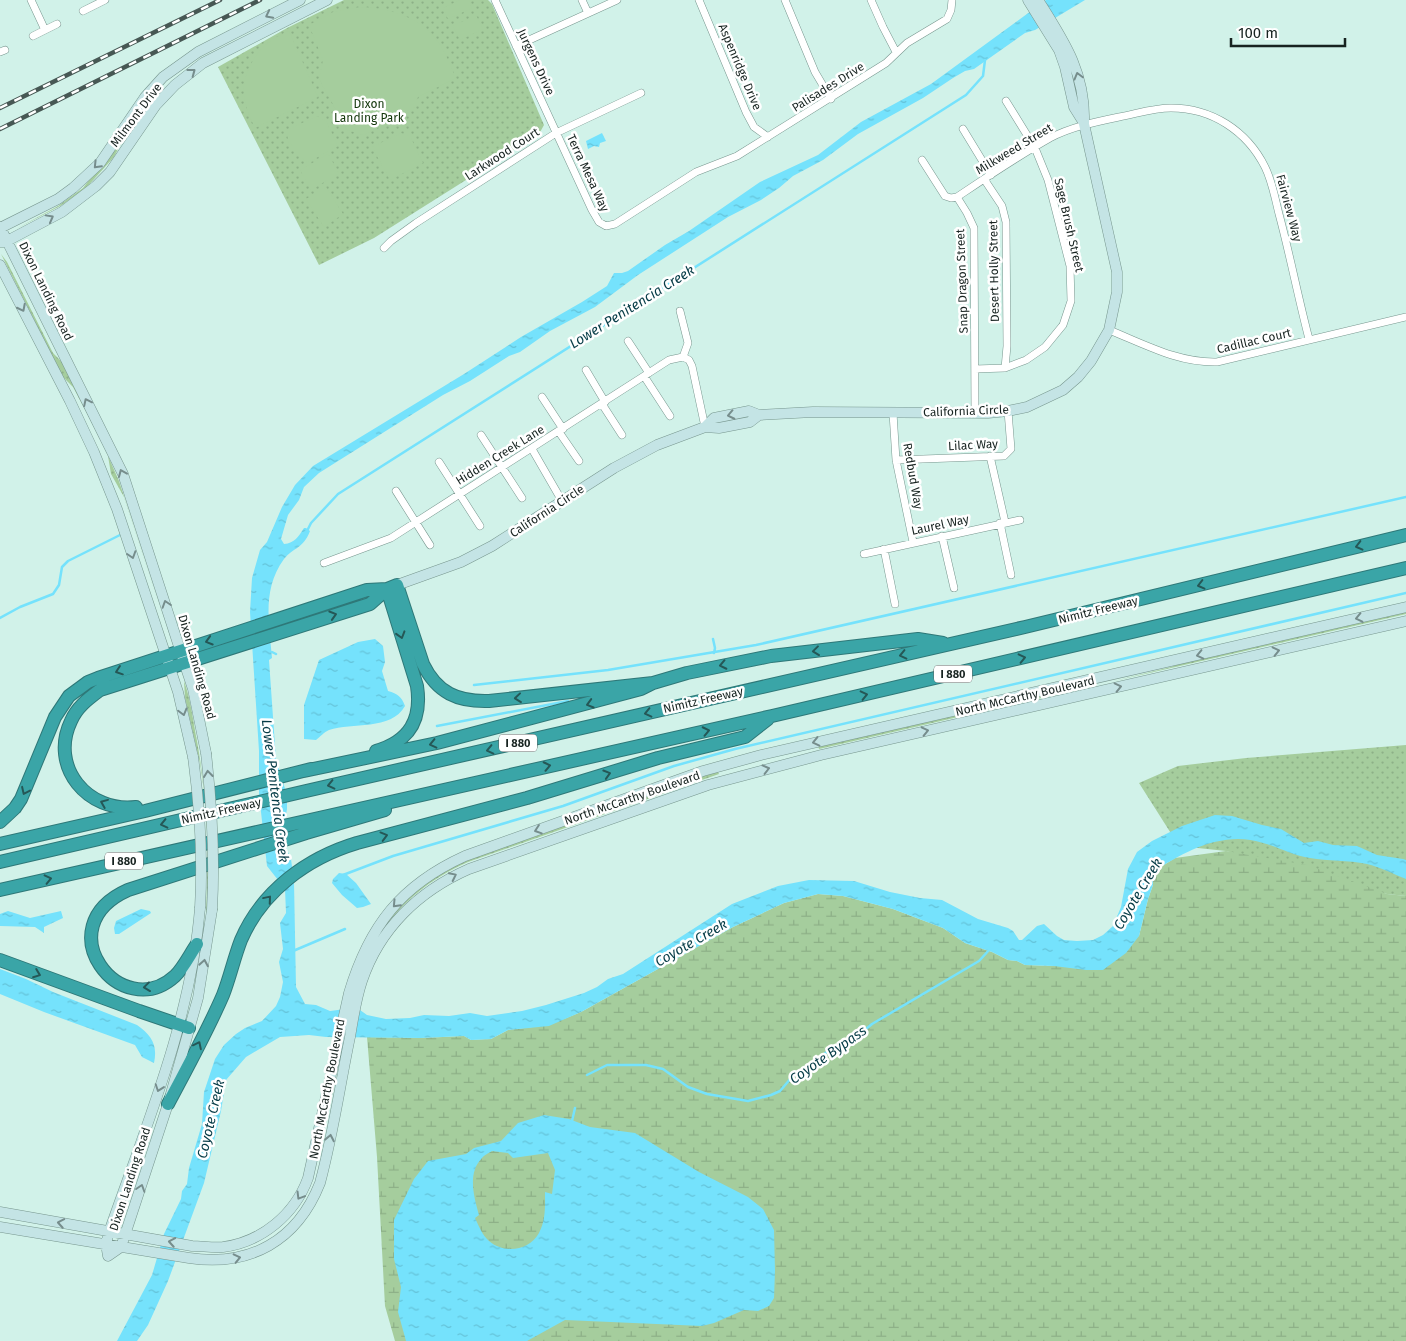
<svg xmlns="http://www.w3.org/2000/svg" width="1406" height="1341" viewBox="0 0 1406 1341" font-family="'Fira Sans',sans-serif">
	<defs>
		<pattern id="grass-dots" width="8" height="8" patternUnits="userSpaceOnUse" patternTransform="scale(1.25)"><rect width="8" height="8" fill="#a5cd9d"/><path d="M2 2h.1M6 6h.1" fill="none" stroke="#8db087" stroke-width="1.8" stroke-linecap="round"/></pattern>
		<pattern id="wetland-marsh" width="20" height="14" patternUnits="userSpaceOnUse" patternTransform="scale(1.25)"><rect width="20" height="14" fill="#a5cd9d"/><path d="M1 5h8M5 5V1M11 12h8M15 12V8" fill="none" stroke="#8db087"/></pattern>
		<pattern id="water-ripples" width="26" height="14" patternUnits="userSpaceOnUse" patternTransform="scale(1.25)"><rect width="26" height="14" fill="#75e2fc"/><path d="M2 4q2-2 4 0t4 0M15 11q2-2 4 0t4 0" fill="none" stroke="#64c2d8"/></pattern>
	</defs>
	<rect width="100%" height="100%" fill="#d1f2e9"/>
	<!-- grass -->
	<path fill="url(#grass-dots)" d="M344,0H488L492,4L544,125L539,134L374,238L319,265L218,67L287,28Z
		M131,124L114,157L86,188L62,205L16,229L58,206L83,188Z
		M1,254L7,262L53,353L62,362L99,436L73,387L63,377Z
		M108,456L119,481L166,626L124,497L111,474Z
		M1406,609V614L1110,682L1171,667L1196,657Z
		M184,681C191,700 193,721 197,741C208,804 212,866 205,930C203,950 200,971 194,989L206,917L208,846L205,798L200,763L185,698Z
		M1085,685V688L819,749L818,745Z
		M1406,745V896L1387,894L1226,851L1179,846L1139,783L1178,766L1246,758Z
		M717,770L719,774L468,862C412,886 371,931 354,990C347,1013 344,1037 339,1061L338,1060C343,1035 347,1009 354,985C372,927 412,881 467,858Z"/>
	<!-- wetland -->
	<path fill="url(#wetland-marsh)" d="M1226,851L1307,865L1387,894L1406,896V1341H395L385,1306L377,1157L367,1037L421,1038L464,1036L471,1040L491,1039L508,1030L549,1025L581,1012L733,927L784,903L818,894L843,896L893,909L943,928L965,943L992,952L1008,960L1017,961L1025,965L1054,966L1139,936L1148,899L1153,885V872L1175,858Z"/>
	<!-- garden -->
	<path fill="#a5cd9d" d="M460,0H469L472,8L448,19L443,8Z
		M360,7C392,8 423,18 441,46C447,56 451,68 456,78L418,97L413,110L364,135L347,130L319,79L323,60L309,25L333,12Z
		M476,15L483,29L460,40L453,26Z
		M289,31L318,97L255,128C250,117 245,107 244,94C242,75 256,50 272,40C277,36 283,34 289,31Z
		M317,116L326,121L338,146L307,163L288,141L287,130Z
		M401,133L410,136L423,163L390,180L372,147Z
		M328,154L339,173L311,190L300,170Z
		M326,187L343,214L324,227L306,199Z"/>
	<!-- water -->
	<path fill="url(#water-ripples)" fill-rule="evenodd" d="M1046,0H1085L1035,30L1025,33L974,69L965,71L953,78L923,98L858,134L823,160L793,176L779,188L761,200L728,217L638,275L595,307L550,331L520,352L509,356L470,381L443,395L319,473L304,487L299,500L288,515L281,539L284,544C295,543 298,537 304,528H306L310,531C303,549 294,547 284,559C262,589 269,623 272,658L269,660L276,760L287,795V809L284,825L285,845L291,859L294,882L296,987L305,1004L316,1005L330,1011L353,1008L360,1010L367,1015L386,1019L410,1018L424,1015L449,1016L470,1013L487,1016L522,1011L546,1005L584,993L597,987L608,979L623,974L732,904L778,886L809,880L854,881L890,892L920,898L942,900L978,919L1008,928L1013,931L1019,940H1022L1037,926L1044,924L1057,936L1064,940L1077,941L1093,940L1103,935L1113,926L1121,907L1128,869L1137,852L1152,841L1182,826L1215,815L1232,816L1262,825L1281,829L1304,843L1318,841L1333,845L1357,846L1377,855L1403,859L1406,860V879C1393,874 1380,867 1367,864C1348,860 1328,861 1310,858C1293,856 1279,847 1263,843C1224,830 1185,851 1153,872V885L1148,899L1139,936L1126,953L1103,970H1086L1054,966L1025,965L1017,961L1008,960L992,952L965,943L943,928L893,909L843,896L818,894L784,903L733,927L581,1012L549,1026L508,1030L491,1039L471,1040L464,1036L421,1038L326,1037L309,1035L280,1037L246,1057L226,1080L221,1111L204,1183L168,1281L148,1325L137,1341H117L152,1275L164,1234L181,1199L182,1191L187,1184L189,1168L202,1124L204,1092L215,1059L224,1045L236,1034L245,1028L262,1021L276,1006L280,997L283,982L279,962L283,949L280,923L286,913L285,889L267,866L259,794V751L250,612L252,578L260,550L267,542L282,507L295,485L313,466L464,374L521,337L582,302L607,286L614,273H622L628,271L665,245L689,231L760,182L818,155L861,122L931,84Z
		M602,133L606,141L600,143L599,147L594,146L588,149L586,141Z
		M375,639L383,646L385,662L382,671L388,691C398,694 401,696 405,706C391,731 352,722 329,730C324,732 320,737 316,740L304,739V705L319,660L358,642Z
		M339,873L346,874L356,883L371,904L363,907L357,908L342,895L332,883L333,879Z
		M141,909L150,911L151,913L119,934H115L114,928L116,921Z
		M8,911L30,918L61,911L63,918L44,927V933L35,927L0,926V914Z
		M0,969L26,979L53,992L137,1025C151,1035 158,1044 154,1063L142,1057L135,1045L44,1012L0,994Z
		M544,1115L569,1119L590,1127L635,1133L699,1172L748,1197L763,1209L774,1230L775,1271L774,1298L769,1306L758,1311L744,1310L714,1323L702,1326L565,1320L527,1341H406L398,1312L401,1287L394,1259V1220L414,1179L428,1161L466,1154L474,1148L501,1141L518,1123ZM492,1151L508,1153L513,1158L548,1153L555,1170L552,1194L545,1192C545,1206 546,1220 539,1233C529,1251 504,1254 489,1241C482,1235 479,1226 475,1218L479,1215C474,1197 467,1173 482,1158C484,1155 489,1153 492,1151Z"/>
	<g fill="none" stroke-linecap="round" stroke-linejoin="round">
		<!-- stream -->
		<path stroke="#75e2fc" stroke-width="2.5" d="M307,531L311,523L338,494L966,95L983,76L985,60
			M0,618L20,607L53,594L59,585L62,567L68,561L120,535
			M713,639L715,648L714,653
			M272,652L276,654
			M474,685L608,670L756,645L1406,497
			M437,726L568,701
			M343,875L393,856L563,806L674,766L735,749L1406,593
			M293,951L345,929
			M587,1075L607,1065H646L663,1069L688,1087L707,1094L748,1101L771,1095L780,1091L792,1077L831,1049L849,1043L872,1024L979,961L990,949
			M572,1121L575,1108"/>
		<defs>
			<path id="street" d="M31,0L45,30
				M495,0L592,210L599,222L606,226L615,224L696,172L737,156L886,63L907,43L947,19L951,10L952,0
				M582,0L588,13
				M699,0L746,112L754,127L768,137
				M785,0L815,72L831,99
				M871,0L883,27L896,52
				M83,11L105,0
				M33,36L57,24
				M516,46L617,0
				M0,52L5,50
				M963,129L991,175
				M922,160L945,196L951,198L957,197C987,177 1018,156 1050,138C1071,127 1095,122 1119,117C1136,114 1153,108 1171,108C1212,108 1247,131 1265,167C1272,181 1275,198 1279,214C1290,255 1298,297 1309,339
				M984,179L1002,206L1006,222L1007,346L1005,368
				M957,197L967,213L974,228L975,413
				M384,248L391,241L416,223L556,133L641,93
				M680,311L688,343L683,357L689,360L692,366L705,427
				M1109,330C1144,344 1178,363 1217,362L1406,317
				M628,341L649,373
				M975,369L1005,368L1026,360L1045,347L1063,325L1071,301L1070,266L1048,180L1035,148L1006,101
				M586,370L605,402
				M644,376L670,416
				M542,397L563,429
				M602,404L622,435
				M893,413L896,460L913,542
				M559,432L579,461
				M481,435L522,498
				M532,449L562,501
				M990,456L1005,522
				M896,460L1004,456L1011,449L1008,411
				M439,462L480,526
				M396,491L430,545
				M1000,523L1011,575
				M942,536L954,588
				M884,549L895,604
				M864,554L1020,520
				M324,563L391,538L669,360L683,357"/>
			<path id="secondary" d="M1028,0L1059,50L1065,67L1074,107L1084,123
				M0,227L123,474L184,662L193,689L206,753
				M0,228L58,199L73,188L100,163L145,97L163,77L198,52L300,0
				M1,242L7,241L62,212L96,186L110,172L156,105L175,85L203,63L327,0
				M0,265L70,401L94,452L117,509L178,692L193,757
				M705,427L714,418L749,411L759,415L813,412L988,413L1008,411L1027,407L1063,390L1078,377L1091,361L1109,330L1117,292V272L1084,124C1086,73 1064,41 1038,0
				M397,585L461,562L492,546L614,468L657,445L705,427L719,428L750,422L759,415
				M200,908C191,1020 146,1126 109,1232L106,1244L108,1256L121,1247L168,1104L198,998L212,910
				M0,1212L192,1246C202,1246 213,1248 223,1247C262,1242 295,1214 308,1178L349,993C369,926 401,885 465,856L703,771L761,755L1406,607
				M0,1227L189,1258C250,1267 297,1241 320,1183C333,1135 340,1085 350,1037C353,1018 356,999 362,981C380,928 419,891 469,869L708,785L821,755L1406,621"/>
			<path id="highway" d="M376,751C410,741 422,719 417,686L387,589
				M304,771L437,743L641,689L653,683L687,673L771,656L918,639L943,643
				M136,807C88,813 49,767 71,721C77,707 88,699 100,690L370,604L387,589
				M0,822L15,808L21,799L55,717L69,696L88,682L98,678L367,590L387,589L397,585L423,664C437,693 458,702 489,701L653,683
				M0,844L145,811L311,769
				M0,862L306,791L1025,627L1406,535
				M0,890L772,716L1406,568
				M197,944C190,954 184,967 175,976C121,1025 45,927 128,890L306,833L385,810
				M0,960L139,1011L189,1028
				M168,1104C187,1068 207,1032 223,995C230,977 234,958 241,940C262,891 307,858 357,843L527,798L658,758L745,737L768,719"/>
		</defs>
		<!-- street casing -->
		<use href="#street" stroke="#77968e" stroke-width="8"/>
		<!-- secondary casing -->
		<use href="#secondary" stroke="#77968e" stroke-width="11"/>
		<!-- highway casing -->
		<use href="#highway" stroke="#2e7878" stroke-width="14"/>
		<!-- street -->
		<use href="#street" stroke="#fff" stroke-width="7"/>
		<!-- secondary -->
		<use href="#secondary" stroke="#c4e4e5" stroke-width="10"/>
		<!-- highway -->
		<use href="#highway" stroke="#3aa5a7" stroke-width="12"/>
		<defs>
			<path id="rail" d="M0,108L220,0
				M0,129L260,0"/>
		</defs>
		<!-- rail casing -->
		<use href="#rail" stroke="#475854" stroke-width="4.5"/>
		<!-- rail -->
		<use href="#rail" stroke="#fff" stroke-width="2.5" stroke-dasharray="8" stroke-linecap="butt"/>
		<defs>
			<path id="secondary-bridge" d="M206,753C212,806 215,857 212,910
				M193,757C200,808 203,857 200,908"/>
		</defs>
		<!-- secondary-bridge casing -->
		<use href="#secondary-bridge" stroke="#77968e" stroke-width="11" stroke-linecap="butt"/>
		<!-- secondary-bridge -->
		<use href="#secondary-bridge" stroke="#c4e4e5" stroke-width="10"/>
	</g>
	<!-- one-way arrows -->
	<defs><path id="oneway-chevron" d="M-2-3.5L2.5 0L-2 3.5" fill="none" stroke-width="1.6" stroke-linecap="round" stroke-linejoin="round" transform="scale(1.25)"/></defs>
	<g stroke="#768d8c">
		<use href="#oneway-chevron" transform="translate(269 15) rotate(153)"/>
		<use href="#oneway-chevron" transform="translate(192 72) rotate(-37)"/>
		<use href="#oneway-chevron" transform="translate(1078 76) rotate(-105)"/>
		<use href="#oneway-chevron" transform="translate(97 165) rotate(134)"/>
		<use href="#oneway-chevron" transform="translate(50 218) rotate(-29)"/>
		<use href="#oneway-chevron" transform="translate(22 308) rotate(63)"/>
		<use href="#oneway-chevron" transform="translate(87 402) rotate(-116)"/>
		<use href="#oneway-chevron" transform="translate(731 415) rotate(168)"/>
		<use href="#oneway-chevron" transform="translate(122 473) rotate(-113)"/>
		<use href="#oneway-chevron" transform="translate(132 555) rotate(72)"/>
		<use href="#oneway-chevron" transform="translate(166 604) rotate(-108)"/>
		<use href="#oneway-chevron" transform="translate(1359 618) rotate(167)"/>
		<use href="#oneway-chevron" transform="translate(1276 651) rotate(-13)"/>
		<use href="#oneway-chevron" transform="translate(1200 655) rotate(167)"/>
		<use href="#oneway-chevron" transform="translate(1118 687) rotate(-13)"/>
		<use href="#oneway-chevron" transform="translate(183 712) rotate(75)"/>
		<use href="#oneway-chevron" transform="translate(925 731) rotate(-13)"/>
		<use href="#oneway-chevron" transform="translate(816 742) rotate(167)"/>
		<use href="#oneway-chevron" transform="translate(766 769) rotate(-14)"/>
		<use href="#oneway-chevron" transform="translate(208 774) rotate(-97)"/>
		<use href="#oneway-chevron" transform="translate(538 830) rotate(161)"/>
		<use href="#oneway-chevron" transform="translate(453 876) rotate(-26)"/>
		<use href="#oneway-chevron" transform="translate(396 904) rotate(133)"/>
		<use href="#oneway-chevron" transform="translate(204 963) rotate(-80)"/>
		<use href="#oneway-chevron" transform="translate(159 1088) rotate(109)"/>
		<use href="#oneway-chevron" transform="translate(330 1138) rotate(-79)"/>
		<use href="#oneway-chevron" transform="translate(141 1188) rotate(-72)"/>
		<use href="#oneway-chevron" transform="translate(300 1196) rotate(121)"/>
		<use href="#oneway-chevron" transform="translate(61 1223) rotate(-170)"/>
		<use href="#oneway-chevron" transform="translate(172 1242) rotate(-170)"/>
		<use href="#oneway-chevron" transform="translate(237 1258) rotate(-13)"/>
	</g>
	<g stroke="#255756">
		<use href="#oneway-chevron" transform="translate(1359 546) rotate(166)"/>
		<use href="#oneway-chevron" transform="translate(1201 585) rotate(166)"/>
		<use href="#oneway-chevron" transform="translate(333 615) rotate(-17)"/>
		<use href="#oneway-chevron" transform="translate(401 635) rotate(73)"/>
		<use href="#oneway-chevron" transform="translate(209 641) rotate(163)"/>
		<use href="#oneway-chevron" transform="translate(816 651) rotate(173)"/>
		<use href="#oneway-chevron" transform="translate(903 655) rotate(167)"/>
		<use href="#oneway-chevron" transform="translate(1022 658) rotate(-13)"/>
		<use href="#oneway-chevron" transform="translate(723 665) rotate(168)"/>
		<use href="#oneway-chevron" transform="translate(119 671) rotate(161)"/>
		<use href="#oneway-chevron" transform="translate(864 695) rotate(-13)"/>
		<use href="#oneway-chevron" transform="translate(518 698) rotate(174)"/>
		<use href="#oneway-chevron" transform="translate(590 704) rotate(164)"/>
		<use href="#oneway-chevron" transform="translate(648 713) rotate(167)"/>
		<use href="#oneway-chevron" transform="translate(706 731) rotate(-12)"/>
		<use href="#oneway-chevron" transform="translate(433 744) rotate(167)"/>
		<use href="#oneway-chevron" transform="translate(490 750) rotate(167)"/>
		<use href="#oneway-chevron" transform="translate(547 766) rotate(-12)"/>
		<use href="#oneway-chevron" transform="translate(607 774) rotate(-17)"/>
		<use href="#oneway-chevron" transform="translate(331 785) rotate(167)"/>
		<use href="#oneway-chevron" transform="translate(25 791) rotate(115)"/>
		<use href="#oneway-chevron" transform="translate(104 803) rotate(-158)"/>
		<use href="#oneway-chevron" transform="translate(164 824) rotate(167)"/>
		<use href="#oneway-chevron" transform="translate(384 836) rotate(-15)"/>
		<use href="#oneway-chevron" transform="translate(48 879) rotate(-13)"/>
		<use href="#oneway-chevron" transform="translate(268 899) rotate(-50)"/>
		<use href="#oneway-chevron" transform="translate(37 974) rotate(21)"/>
		<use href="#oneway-chevron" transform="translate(147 987) rotate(173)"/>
		<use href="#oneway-chevron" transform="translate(198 1045) rotate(-64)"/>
	</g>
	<g text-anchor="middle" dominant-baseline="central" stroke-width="5" stroke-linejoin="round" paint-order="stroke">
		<!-- shield labels -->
		<g fill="#fff" stroke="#5d6563" stroke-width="1">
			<rect x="934" y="665.5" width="38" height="17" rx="4"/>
			<rect x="499" y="734.5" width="38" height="17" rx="4"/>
			<rect x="105" y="852.5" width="38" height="17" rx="4"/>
		</g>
		<g font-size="11" font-weight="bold" fill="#172320">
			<text x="953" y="674">I 880</text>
			<text x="518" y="743">I 880</text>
			<text x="124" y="861">I 880</text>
		</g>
		<!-- street labels -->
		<g font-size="12" fill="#172320" stroke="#fff">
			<text transform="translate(536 62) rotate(65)">Jurgens Drive</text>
			<text transform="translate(740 67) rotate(67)">Aspenridge Drive</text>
			<text transform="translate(828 87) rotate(-32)">Palisades Drive</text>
			<text transform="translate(136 115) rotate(-53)">Milmont Drive</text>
			<text transform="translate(1014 149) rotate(-31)">Milkweed Street</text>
			<text transform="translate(502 154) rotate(-33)">Larkwood Court</text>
			<text transform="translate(588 173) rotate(65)">Terra Mesa Way</text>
			<text transform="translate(1289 208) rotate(75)">Fairview Way</text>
			<text transform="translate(1069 225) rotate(77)">Sage Brush Street</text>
			<text transform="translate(994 271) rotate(-91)">Desert Holly Street</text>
			<text transform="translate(962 281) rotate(-92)">Snap Dragon Street</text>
			<text transform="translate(46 291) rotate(64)">Dixon Landing Road</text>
			<text transform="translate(1254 341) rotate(-13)">Cadillac Court</text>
			<text transform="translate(966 411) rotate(-2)">California Circle</text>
			<text transform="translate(973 445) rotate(-3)">Lilac Way</text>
			<text transform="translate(500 455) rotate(-32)">Hidden Creek Lane</text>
			<text transform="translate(913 476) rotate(80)">Redbud Way</text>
			<text transform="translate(547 511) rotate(-33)">California Circle</text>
			<text transform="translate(940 525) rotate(-12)">Laurel Way</text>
			<text transform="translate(1098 610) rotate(-14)">Nimitz Freeway</text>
			<text transform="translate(197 667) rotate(74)">Dixon Landing Road</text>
			<text transform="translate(1025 696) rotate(-13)">North McCarthy Boulevard</text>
			<text transform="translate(703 700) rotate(-13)">Nimitz Freeway</text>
			<text transform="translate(632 798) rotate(-19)">North McCarthy Boulevard</text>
			<text transform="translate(221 811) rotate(-13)">Nimitz Freeway</text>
			<text transform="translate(327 1089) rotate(-79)">North McCarthy Boulevard</text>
			<text transform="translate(130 1179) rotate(-72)">Dixon Landing Road</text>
		</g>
		<!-- park labels -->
		<g font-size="12" fill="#13370b" stroke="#fff">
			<text x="369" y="104">Dixon<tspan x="369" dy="14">Landing Park</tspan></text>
		</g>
		<!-- water labels -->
		<g font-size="14" font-style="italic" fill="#063c47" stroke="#fff">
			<text transform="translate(632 307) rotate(-32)">Lower Penitencia Creek</text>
			<text transform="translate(275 791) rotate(83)">Lower Penitencia Creek</text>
			<text transform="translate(1138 894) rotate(-59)">Coyote Creek</text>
			<text transform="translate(691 943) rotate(-30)">Coyote Creek</text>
			<text transform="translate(828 1055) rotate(-35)">Coyote Bypass</text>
			<text transform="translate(211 1119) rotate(-77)">Coyote Creek</text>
		</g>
	</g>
	<!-- scale -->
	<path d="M1231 38v8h114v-8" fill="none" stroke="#172320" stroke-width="2.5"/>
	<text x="1238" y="38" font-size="15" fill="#172320" stroke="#ffffff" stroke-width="4" paint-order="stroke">100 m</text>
</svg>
